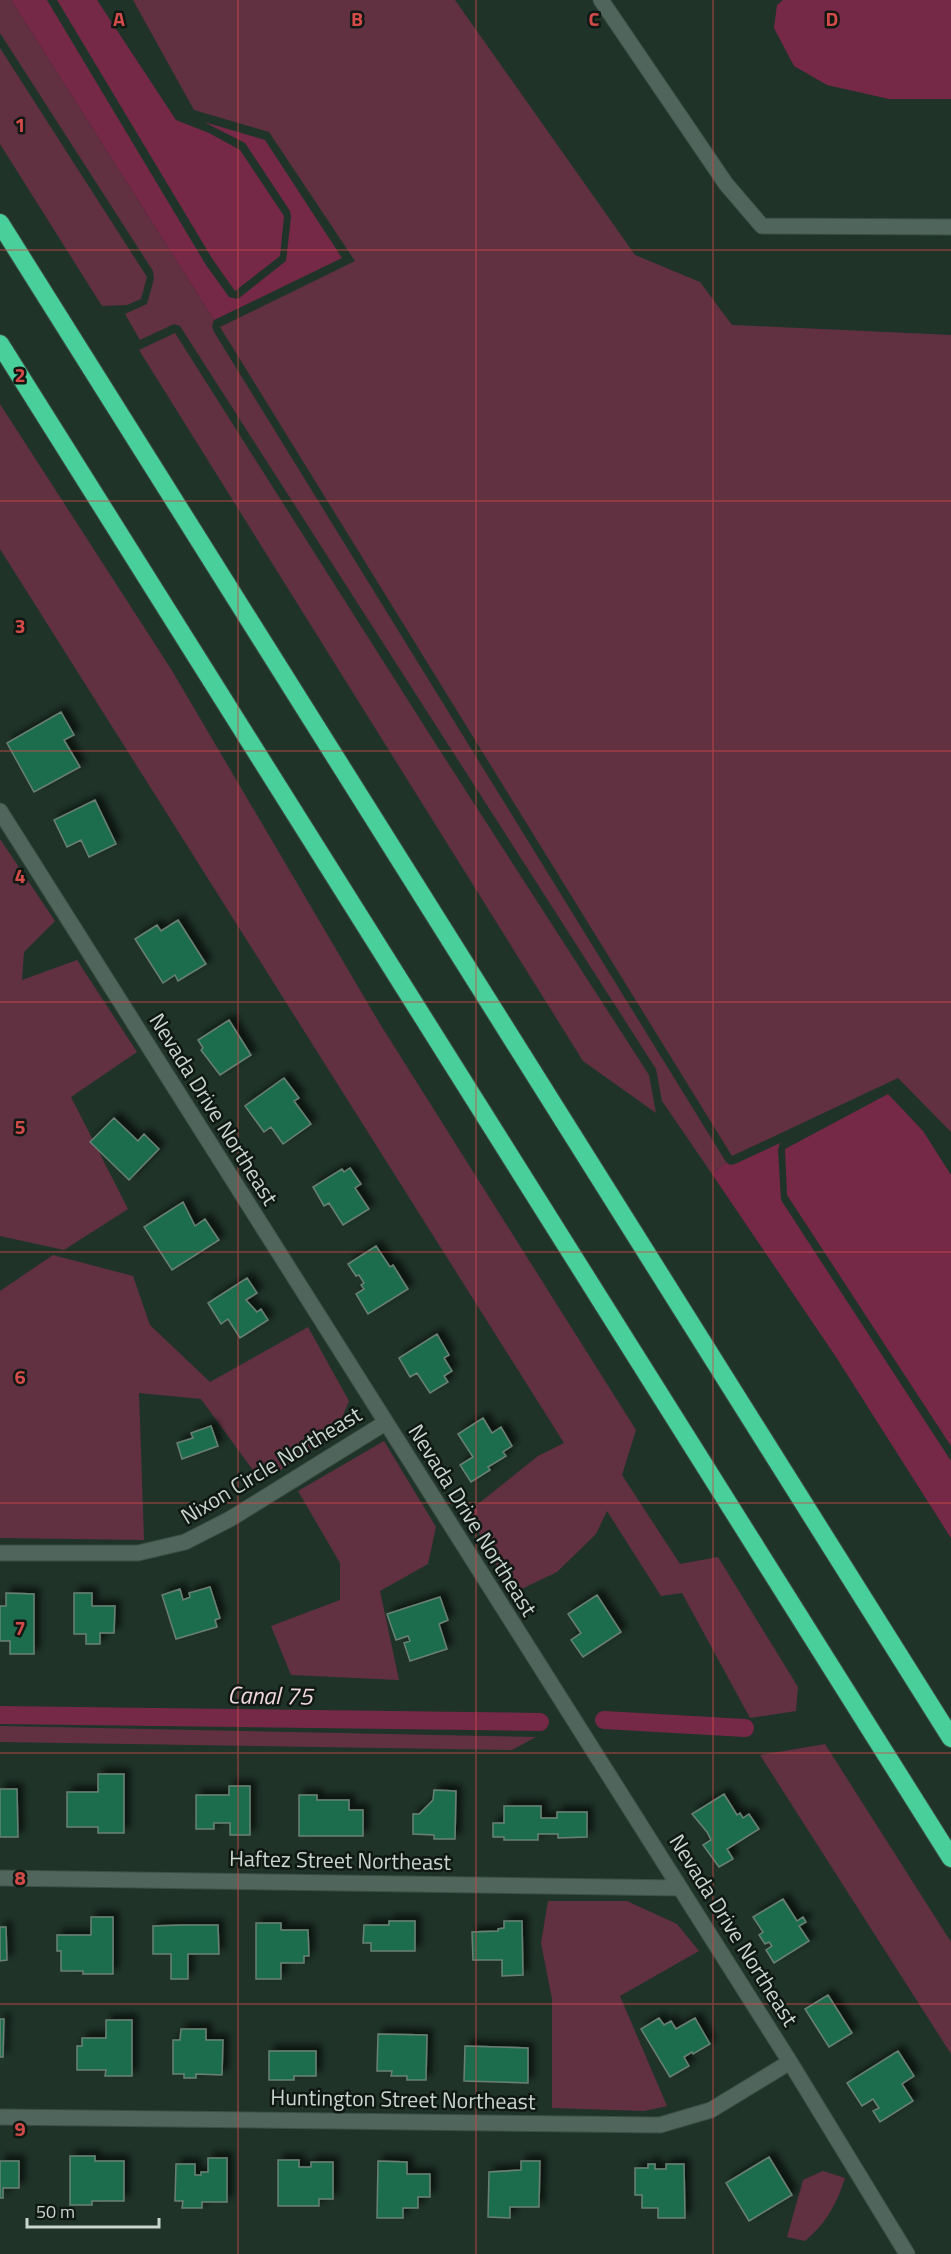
<svg xmlns="http://www.w3.org/2000/svg" width="951" height="2254" viewBox="0 0 951 2254" font-family="'Titillium Web',sans-serif">
	<defs>
		<filter id="shadow"><feDropShadow dx="5.5" dy="-5.5" stdDeviation="3" flood-color="#0009"/></filter>
	</defs>
	<rect width="100%" height="100%" fill="#1f3329"/>
	<!-- green -->
	<path fill="#613142" d="M0,0H11L214,320L212,326L214,332L726,1162L712,1174L662,1101L656,1069L180,326L174,324L140,340L125,314L147,304L154,279L153,271L0,33Z
		M133,0H455L635,255L700,282L732,325L951,335V1132L898,1078L732,1156L220,327L355,261L269,132L194,110Z
		M0,48L147,277L141,299L127,305L102,306L0,144Z
		M175,333L437,746L649,1075L656,1113L583,1061L139,350Z
		M0,404L171,669L380,1024L636,1430L622,1475L680,1564L718,1557L798,1687L796,1711L750,1718L682,1593L661,1596L607,1511L596,1534L557,1572L511,1594L468,1512L538,1456L564,1443L0,549Z
		M0,839L55,921L24,952L22,980L77,960L137,1052L71,1097L128,1209L64,1250L0,1236Z
		M53,1255L133,1276L150,1325L210,1382L308,1327L349,1401L336,1432L276,1473H255L201,1399L139,1393L144,1540L0,1538V1291Z
		M384,1441L436,1527L428,1564L380,1591L399,1680L291,1675L271,1626L340,1600V1563L298,1491Z
		M0,1726L536,1737L512,1750L0,1742Z
		M825,1744L951,1942V2054L760,1755Z
		M548,1901H627L677,1924L699,1951L620,1996L667,2106L644,2111L552,2108V1999L541,1943Z
		M823,2171L845,2178C837,2203 826,2224 805,2241L787,2237L803,2180Z"/>
	<!-- water -->
	<path fill="#762847" d="M11,0H47L206,265L229,297L238,299L286,261L291,217L290,211L245,143L204,122L265,140L342,258L214,320Z
		M57,0H97L176,120L209,133L240,150L284,216L280,256L235,291L213,260Z
		M783,0H951V99H889L827,85L794,66L774,28L777,5Z
		M888,1094L923,1131L951,1175V1446L787,1195L785,1149Z
		M780,1143L778,1150L781,1200L951,1461V1538L836,1357L712,1174L726,1162L730,1165L735,1164Z"/>
	<g fill="none" stroke-linecap="round" stroke-linejoin="round">
		<!-- canal -->
		<path stroke="#762847" stroke-width="18" d="M0,1715L540,1722
			M604,1720L745,1728"/>
	</g>
	<!-- building -->
	<path fill="#1e6d4e" stroke="#6a8075" stroke-width="1.5" filter="url(#shadow)" d="M61,712L74,735L64,740L80,767L34,792L7,743Z
		M95,800L116,844L89,857L81,840L67,847L54,820Z
		M178,920L206,964L178,981L175,975L163,983L135,939L157,925L161,931Z
		M229,1020L251,1055L220,1075L201,1050L203,1048L198,1040Z
		M284,1078L299,1098L294,1101L311,1124L283,1144L271,1127L264,1132L245,1106Z
		M114,1118L138,1141L144,1134L159,1149L129,1180L90,1142Z
		M350,1168L361,1184L355,1188L369,1209L343,1225L329,1203L324,1206L313,1187L342,1169L344,1172Z
		M183,1202L195,1226L205,1219L219,1240L172,1270L144,1227Z
		M376,1246L390,1267L393,1265L408,1289L368,1314L356,1294L364,1289L361,1285L364,1283L359,1275L356,1276L348,1264Z
		M247,1278L257,1293L246,1300L257,1312L261,1309L268,1320L240,1338L228,1319L221,1324L208,1303Z
		M437,1334L449,1355L444,1358L452,1371L444,1376L448,1382L430,1393L417,1373L410,1377L399,1358Z
		M483,1418L492,1433L501,1427L512,1446L503,1452L506,1456L488,1467L490,1470L471,1482L460,1465L473,1457L458,1434Z
		M211,1426L218,1446L182,1459L177,1443L193,1438L191,1433Z
		M210,1587L220,1618L215,1620L217,1627L176,1639L162,1595L180,1589L183,1600L190,1597L189,1593Z
		M6,1593L34,1594V1654H10V1641H0V1606H6Z
		M74,1593H92V1606H115L114,1633H100V1644H86V1634H74Z
		M597,1595L621,1632L583,1657L571,1640L581,1633L568,1614Z
		M440,1597L448,1620L439,1624L447,1649L410,1661L404,1643L410,1641L408,1636L396,1640L387,1614Z
		M98,1774H124V1833H98V1827H67V1792H98Z
		M229,1786H250V1835H230V1823H214V1829H196V1795H229Z
		M0,1789H17L18,1837H0Z
		M434,1790L456,1791L455,1839H434V1835L413,1834V1814H419L433,1800Z
		M724,1794L737,1815L740,1813L743,1818L749,1814L759,1829L727,1849L733,1859L719,1867L703,1845L711,1840L707,1832L692,1814Z
		M299,1795H317V1800H349V1810H363V1836H299Z
		M504,1806H541V1818H557V1812H587V1837L558,1838V1834H538V1840H504V1837H493V1823H504Z
		M783,1899L797,1921L803,1917L806,1922L799,1926L809,1941L774,1963L766,1950L772,1946L769,1942L765,1944L759,1935L763,1932L753,1917Z
		M91,1917H113V1974H83V1971H61V1951H57V1935H91Z
		M389,1921H415V1951H371V1943H363L364,1925H389Z
		M504,1921H522L523,1975L502,1976V1960H473L472,1932L498,1931V1929L504,1928Z
		M256,1923H281V1930H308L309,1956H304V1963H281V1979H256Z
		M182,1925H218L219,1954H188V1979H171V1954H153V1926Z
		M0,1927H6L7,1960L0,1961Z
		M828,1995L852,2033L829,2047L805,2009Z
		M659,2018L664,2025L671,2021L676,2029L695,2018L710,2044L693,2054L692,2052L684,2057L689,2066L670,2077L641,2029Z
		M0,2019H4L3,2057H0Z
		M106,2020H132V2076H105L106,2070H77V2046H82V2038H106Z
		M181,2029H206V2040H223L222,2075L196,2074V2078H184V2074H173V2040H180Z
		M378,2034L427,2035L426,2080H407V2076H391L392,2071H377Z
		M465,2046L528,2048V2083L464,2081Z
		M269,2051H316V2076H294V2080H269Z
		M898,2051L914,2076L902,2084L913,2101L880,2122L873,2111L879,2108L873,2099L862,2106L847,2083Z
		M70,2156H95V2161H124V2201H92V2205H70Z
		M769,2157L792,2195L749,2221L726,2183Z
		M208,2158H227V2202H202V2208H182L183,2201H175L176,2164H195V2175H201V2172H208Z
		M278,2160H299V2167H311V2162H333V2199H319V2206H278Z
		M0,2161H19V2188H3V2198H0Z
		M378,2161L407,2162V2174H430V2197H418V2208H403V2218H377Z
		M521,2161H540L539,2207H510V2218L488,2217L489,2172L521,2170Z
		M648,2164H655V2169H666V2164H684L685,2218H658V2208H642V2195H635V2168H648Z"/>
	<g fill="none" stroke-linecap="round" stroke-linejoin="round">
		<defs>
			<path id="minor" d="M601,0L726,184L762,226L951,227
				M0,811L790,2062L907,2254
				M0,1553H138L185,1542L230,1519L385,1423
				M0,1878L680,1888
				M0,2117L660,2125L711,2110L790,2062"/>
			<path id="highway" d="M0,223L951,1738
				M0,344L951,1858"/>
		</defs>
		<!-- minor casing -->
		<use href="#minor" stroke="#3d4e47" stroke-width="17"/>
		<!-- highway casing -->
		<use href="#highway" stroke="#3d4e47" stroke-width="20"/>
		<!-- minor -->
		<use href="#minor" stroke="#50655b" stroke-width="15"/>
		<!-- highway -->
		<use href="#highway" stroke="#48cf9a" stroke-width="18"/>
	</g>
	<!-- grid -->
	<path fill="none" stroke="#d34b49" stroke-width="1.5" stroke-opacity="0.55" d="M238,0V2254M476,0V2254M713,0V2254M0,250H951M0,501H951M0,751H951M0,1002H951M0,1252H951M0,1503H951M0,1753H951M0,2004H951"/>
	<g text-anchor="middle" dominant-baseline="central" stroke-width="5" stroke-linejoin="round" paint-order="stroke">
		<!-- street labels -->
		<g font-size="22" fill="#c9d5cf" stroke="#101814">
			<text transform="translate(214 1109) rotate(58)">Nevada Drive Northeast</text>
			<text transform="translate(271 1465) rotate(-31)">Nixon Circle Northeast</text>
			<text transform="translate(473 1520) rotate(58)">Nevada Drive Northeast</text>
			<text transform="translate(340 1860) rotate(1)">Haftez Street Northeast</text>
			<text transform="translate(734 1930) rotate(58)">Nevada Drive Northeast</text>
			<text transform="translate(403 2099) rotate(1)">Huntington Street Northeast</text>
		</g>
		<!-- water labels -->
		<g font-size="24" font-style="italic" fill="#f0d7de" stroke="#101814">
			<text transform="translate(270 1695) rotate(1)">Canal 75</text>
		</g>
	</g>
	<g font-size="20" text-anchor="middle" font-weight="bold" fill="#d34b49" stroke="#101814" stroke-width="5" stroke-linejoin="round" paint-order="stroke">
		<text x="119" y="26">A</text>
		<text x="357" y="26">B</text>
		<text x="594" y="26">C</text>
		<text x="832" y="26">D</text>
		<text x="20" y="132">1</text>
		<text x="20" y="382">2</text>
		<text x="20" y="633">3</text>
		<text x="20" y="883">4</text>
		<text x="20" y="1134">5</text>
		<text x="20" y="1384">6</text>
		<text x="20" y="1635">7</text>
		<text x="20" y="1885">8</text>
		<text x="20" y="2136">9</text>
	</g>
	<!-- scale -->
	<path d="M27 2218v9h132v-9" fill="none" stroke="#c9d5cf" stroke-width="3"/>
	<text x="36" y="2218" font-size="18" fill="#c9d5cf" stroke="#101814" stroke-width="4.5" paint-order="stroke">50 m</text>
</svg>
